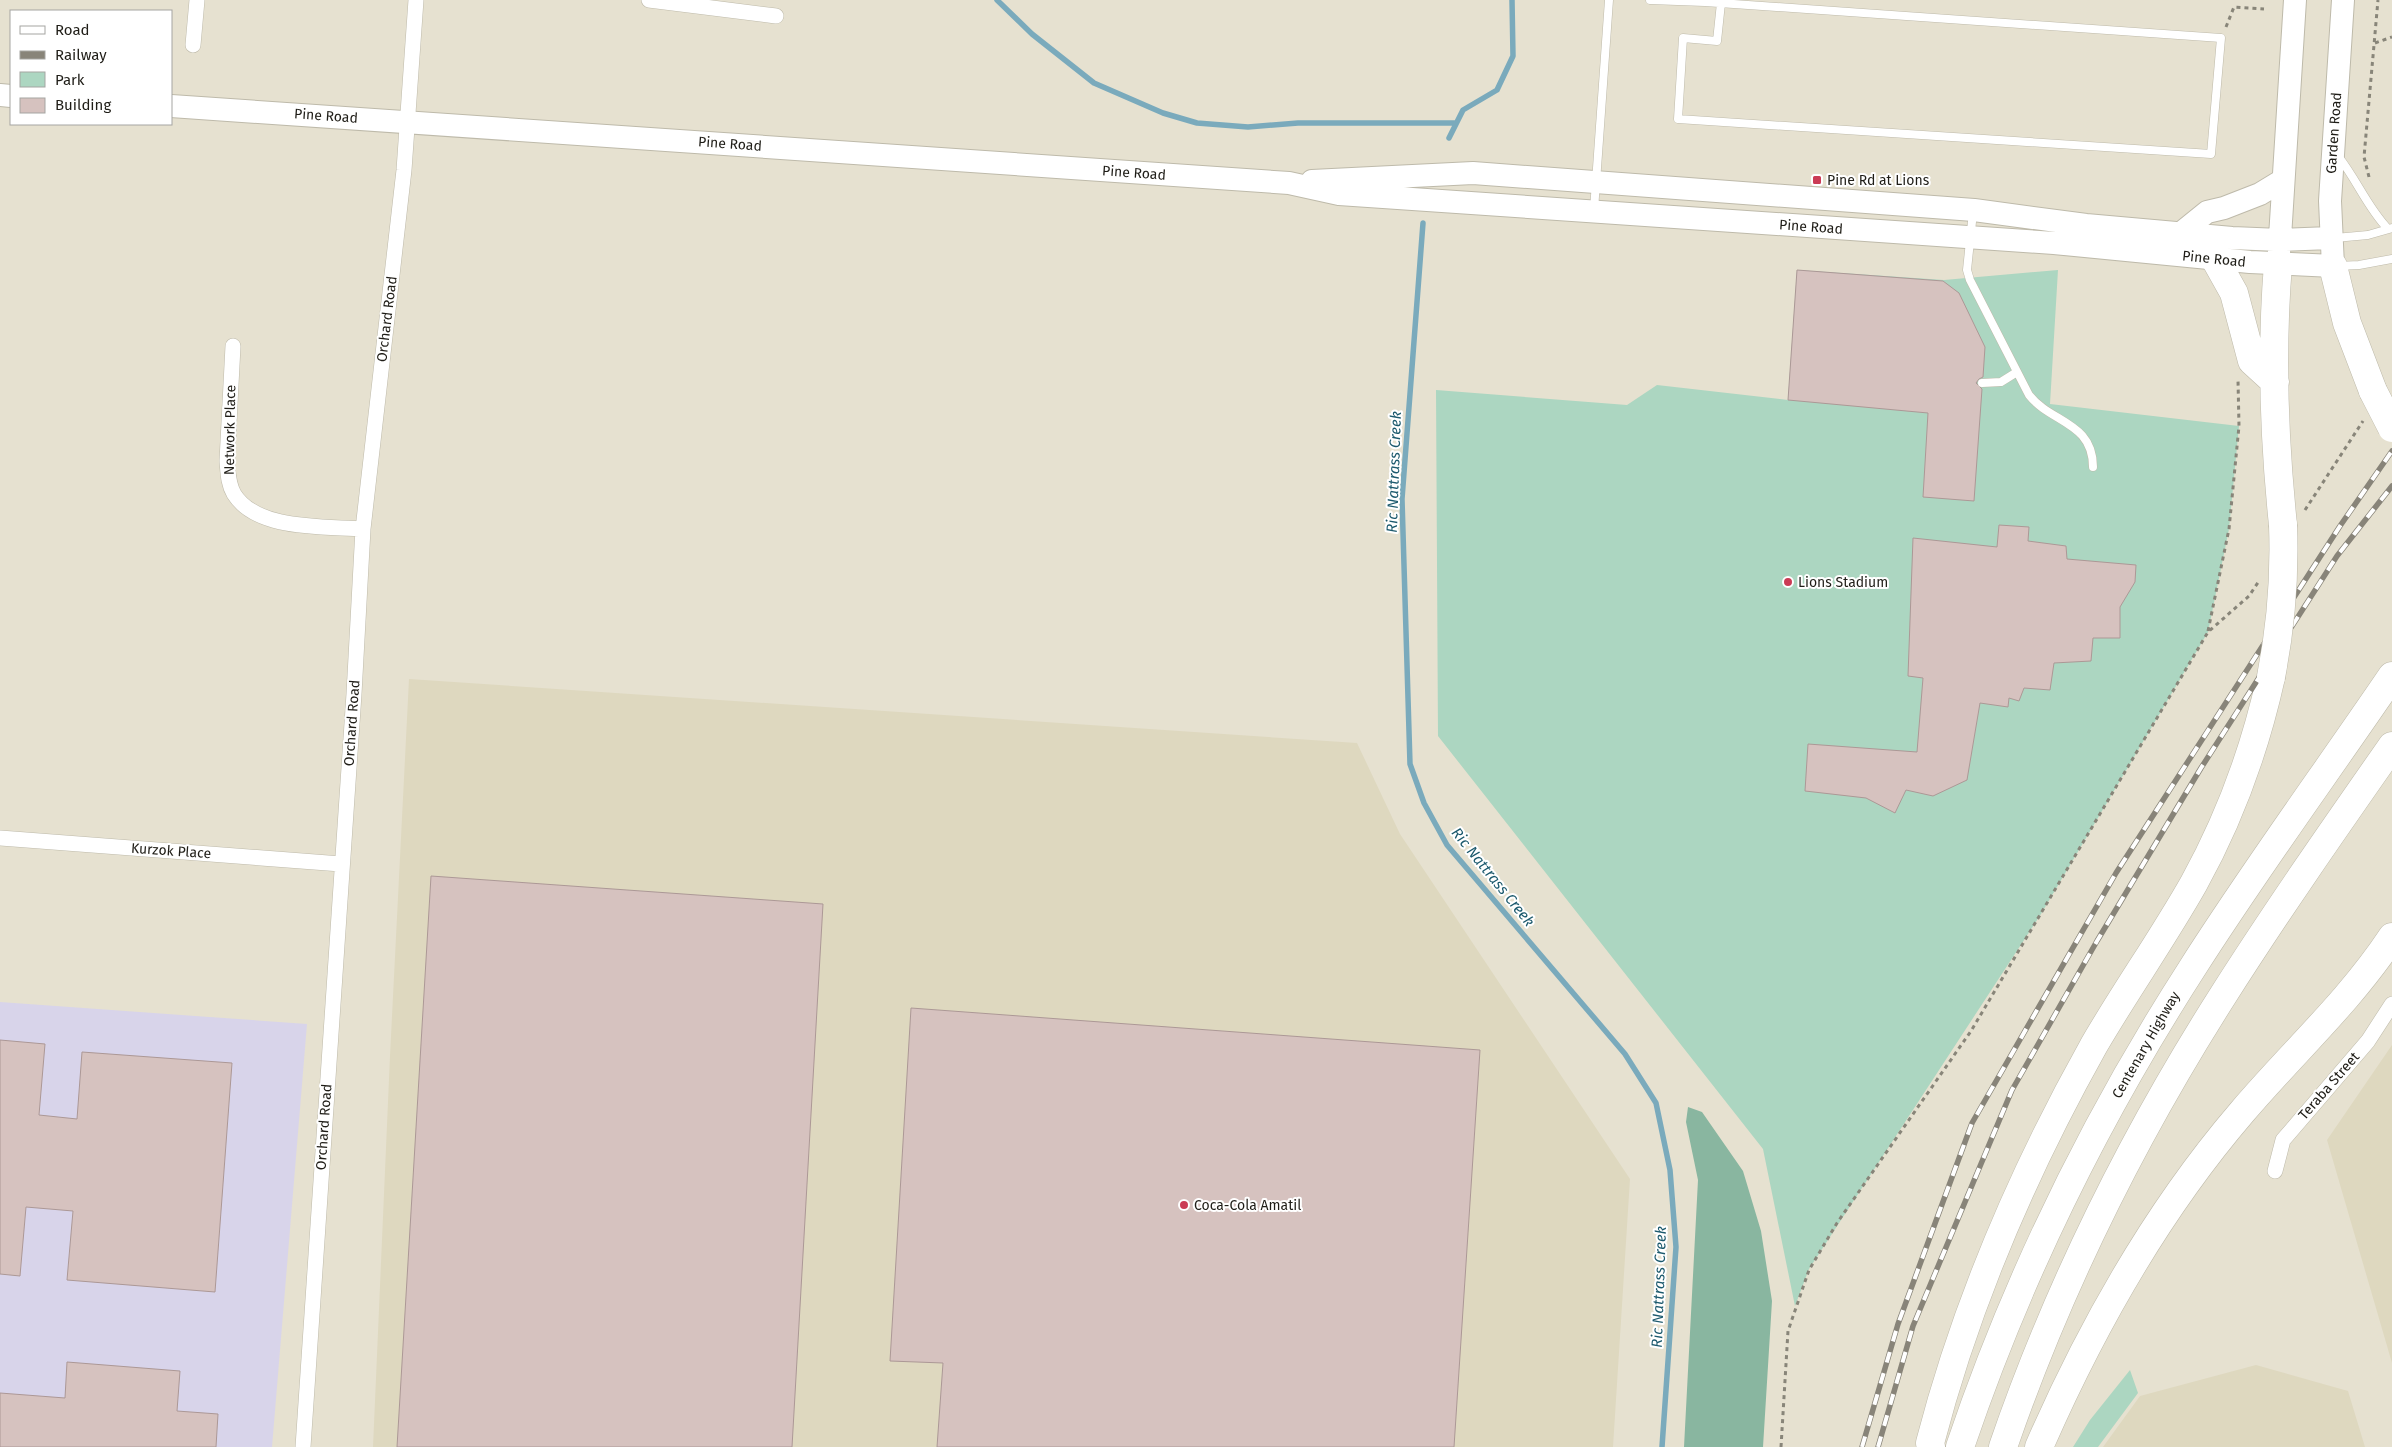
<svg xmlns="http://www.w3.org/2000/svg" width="2392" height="1447" viewBox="0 0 2392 1447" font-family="'Fira Sans',sans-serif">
	<rect width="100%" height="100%" fill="#e6e1d0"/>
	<!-- commercial -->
	<path fill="#d8d4ea" d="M0,1002L307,1024L272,1447H0Z"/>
	<!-- built -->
	<path fill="#ded8bf" d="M409,679L1357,743L1400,834L1630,1179L1613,1447H373L390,1056Z
		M2392,1045V1363L2327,1140Z
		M2256,1365L2348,1391L2365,1447H2103L2140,1396Z"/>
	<!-- green -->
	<path fill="#acd6c1" d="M1797,270L1944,280L2058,270L2050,404L2239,426L2229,529L2208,632L2041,914L1809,1269L1795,1306L1763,1149L1438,736L1436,390L1627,405L1657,385L1788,400Z
		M2130,1370L2138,1393L2098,1447H2073L2090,1420Z"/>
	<!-- forest -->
	<path fill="#89b6a0" d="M1688,1107L1702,1112L1743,1171L1761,1231L1772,1301L1763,1447H1684L1698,1180L1686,1122Z"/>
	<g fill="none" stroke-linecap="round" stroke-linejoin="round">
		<!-- stream -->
		<path stroke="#7aaabc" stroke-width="5.5" d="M997,0L1032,34L1094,83L1163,113L1197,123L1248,127L1298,123H1456
			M1449,138L1463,110L1497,90L1513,56L1512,0
			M1423,223L1402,499L1410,764L1424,803L1447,845L1625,1054L1656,1103L1670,1170L1676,1247L1662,1447"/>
	</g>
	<!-- building -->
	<path fill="#d6c2bf" stroke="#ac9896" d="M1797,270L1943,281L1959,293L1985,347L1983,377L1979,379L1976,383L1982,389L1974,501L1923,497L1928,413L1788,400Z
		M1999,525L2029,527L2028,541L2066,546L2067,559L2136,565L2135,582L2120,607V638H2093L2091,661L2054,663L2050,690L2024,688L2019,701L2009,698L2008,707L1980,703L1967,780L1933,796L1906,790L1895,813L1866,798L1805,791L1808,744L1917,752L1923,678L1908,676L1913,538L1997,547Z
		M431,876L823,904L792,1447H397Z
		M911,1008L1480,1050L1454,1447H937L943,1363L890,1361Z
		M0,1040L45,1044L39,1115L77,1119L82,1052L232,1063L215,1292L67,1280L73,1211L26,1207L20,1276L0,1274Z
		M67,1362L180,1371L177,1411L218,1414L216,1447H0V1393L65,1398Z"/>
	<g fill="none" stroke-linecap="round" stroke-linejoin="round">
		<defs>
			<path id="lane" d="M1650,0L1705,2L2221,38L2211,154L1678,119L1683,38L1717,41L1721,3
				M2338,156C2357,180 2367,207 2388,229
				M1594,210L1609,0
				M1973,212L1967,270L1970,280L2029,395C2051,423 2093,422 2093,467
				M2335,238L2368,235L2392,228
				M2337,266L2359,265L2392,259
				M1982,383L2001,382L2017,372"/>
			<path id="street" d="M649,0L776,16
				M193,45L197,0
				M233,346L227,461C228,472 228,484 234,494C257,531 325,526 363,529
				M0,838L341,864
				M2275,1171L2283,1140L2368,1041L2392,1004
				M303,1447L354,694L363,529L404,170L416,0"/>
			<path id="secondary" d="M0,95L11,96
				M171,106L1289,183L1339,194L2054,243L2250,262L2333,266L2330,201L2343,0
				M1312,181L1473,173L1974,210L2086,225L2232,238L2280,240L2330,238
				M2181,233L2207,212L2224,208L2260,194L2283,180
				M2279,253L2295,0"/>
			<path id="highway" d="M2215,259L2234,293L2252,361L2275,382
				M2278,264C2271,351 2274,439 2283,525
				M2333,266L2347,323L2373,391
				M1931,1447L1930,1443C1966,1304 2024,1170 2094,1045C2126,990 2163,938 2194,883C2230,818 2255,749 2271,677
				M1960,1447C2017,1278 2097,1116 2193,967C2256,868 2326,773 2392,676
				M2003,1447C2057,1290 2133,1137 2222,997C2276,912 2334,829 2392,746
				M2039,1447C2091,1328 2157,1211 2242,1112C2292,1053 2349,1002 2392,937"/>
		</defs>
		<!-- lane casing -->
		<use href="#lane" stroke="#bebaaa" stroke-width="9"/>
		<!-- street casing -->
		<use href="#street" stroke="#bebaaa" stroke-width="16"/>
		<!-- secondary casing -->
		<use href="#secondary" stroke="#bebaaa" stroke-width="24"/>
		<!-- highway casing -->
		<use href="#highway" stroke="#bebaaa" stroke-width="29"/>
		<!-- path -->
		<path stroke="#888579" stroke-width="3" stroke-dasharray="4 4" stroke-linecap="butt" d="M2226,27L2234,7L2264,9
			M2375,43L2392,37
			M2369,177L2364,157L2378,0
			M2305,510L2363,421
			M2208,631L2229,529L2239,426L2238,380
			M1781,1447L1788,1331L1809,1270L1837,1223L1971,1031L2208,632L2249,596L2259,581"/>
		<!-- lane -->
		<use href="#lane" stroke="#fff" stroke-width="8"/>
		<!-- street -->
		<use href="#street" stroke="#fff" stroke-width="15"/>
		<!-- secondary -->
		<use href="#secondary" stroke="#fff" stroke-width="22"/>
		<!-- highway -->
		<use href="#highway" stroke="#fff" stroke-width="28"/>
		<defs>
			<path id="rail" d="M1862,1447L1898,1324L1972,1123L2116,873L2340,526L2392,451
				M1878,1447L1913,1326L2012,1090L2097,941L2201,768L2337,556L2392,486"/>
		</defs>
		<!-- rail casing -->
		<use href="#rail" stroke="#888479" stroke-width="5.5"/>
		<!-- rail -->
		<use href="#rail" stroke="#fff" stroke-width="4" stroke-dasharray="11" stroke-linecap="butt"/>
		<defs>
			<path id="highway-bridge" d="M2373,391L2392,428
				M2271,677C2281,626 2285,577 2283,525"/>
		</defs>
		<!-- highway-bridge casing -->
		<use href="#highway-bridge" stroke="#bebaaa" stroke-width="29" stroke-linecap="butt"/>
		<!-- highway-bridge -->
		<use href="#highway-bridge" stroke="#fff" stroke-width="28"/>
	</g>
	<!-- markers -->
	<g fill="#cb3b55" stroke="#fff" stroke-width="2">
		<rect x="1812" y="175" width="10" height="10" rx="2.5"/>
		<circle cx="1788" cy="582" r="5"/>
		<circle cx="1184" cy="1205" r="5"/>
	</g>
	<g text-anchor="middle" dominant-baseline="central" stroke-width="4" stroke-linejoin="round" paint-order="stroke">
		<!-- street labels -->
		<g font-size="14" fill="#1f1d17" stroke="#fff">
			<text transform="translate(326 116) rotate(4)">Pine Road</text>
			<text transform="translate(2334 133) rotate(-86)">Garden Road</text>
			<text transform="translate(730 144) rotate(4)">Pine Road</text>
			<text transform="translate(1134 173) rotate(4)">Pine Road</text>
			<text transform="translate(1811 227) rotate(4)">Pine Road</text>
			<text transform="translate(2214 259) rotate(6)">Pine Road</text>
			<text transform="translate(387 319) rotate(-83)">Orchard Road</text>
			<text transform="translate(230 430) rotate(-89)">Network Place</text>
			<text transform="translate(352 723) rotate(-86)">Orchard Road</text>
			<text transform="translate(171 851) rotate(4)">Kurzok Place</text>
			<text transform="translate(2146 1045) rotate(-60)">Centenary Highway</text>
			<text transform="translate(2329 1086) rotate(-49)">Teraba Street</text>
			<text transform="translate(324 1127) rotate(-86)">Orchard Road</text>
		</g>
		<!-- poi labels -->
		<g font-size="14" fill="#1f1d17" stroke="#fff" text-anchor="start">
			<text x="1827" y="180">Pine Rd at Lions</text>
			<text x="1798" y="582">Lions Stadium</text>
			<text x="1194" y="1205">Coca-Cola Amatil</text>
		</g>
		<!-- water labels -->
		<g font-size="15" font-style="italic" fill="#1b596d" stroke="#fff">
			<text transform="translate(1394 472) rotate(-88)">Ric Nattrass Creek</text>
			<text transform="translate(1493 877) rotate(51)">Ric Nattrass Creek</text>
			<text transform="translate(1659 1287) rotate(-88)">Ric Nattrass Creek</text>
		</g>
	</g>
	<!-- legend -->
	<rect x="10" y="10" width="162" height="115" fill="#ffffff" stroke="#a5a5a2"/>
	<rect x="20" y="26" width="25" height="8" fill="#ffffff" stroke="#a5a5a2"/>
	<text x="55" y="35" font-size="15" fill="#1f1d17">Road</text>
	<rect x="20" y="51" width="25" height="8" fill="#888479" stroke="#a5a5a2"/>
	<text x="55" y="60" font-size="15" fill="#1f1d17">Railway</text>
	<rect x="20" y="72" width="25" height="15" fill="#acd6c1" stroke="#a5a5a2"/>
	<text x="55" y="85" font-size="15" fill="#1f1d17">Park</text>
	<rect x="20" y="98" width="25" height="15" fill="#d6c2bf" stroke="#a5a5a2"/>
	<text x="55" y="110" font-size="15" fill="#1f1d17">Building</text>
</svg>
